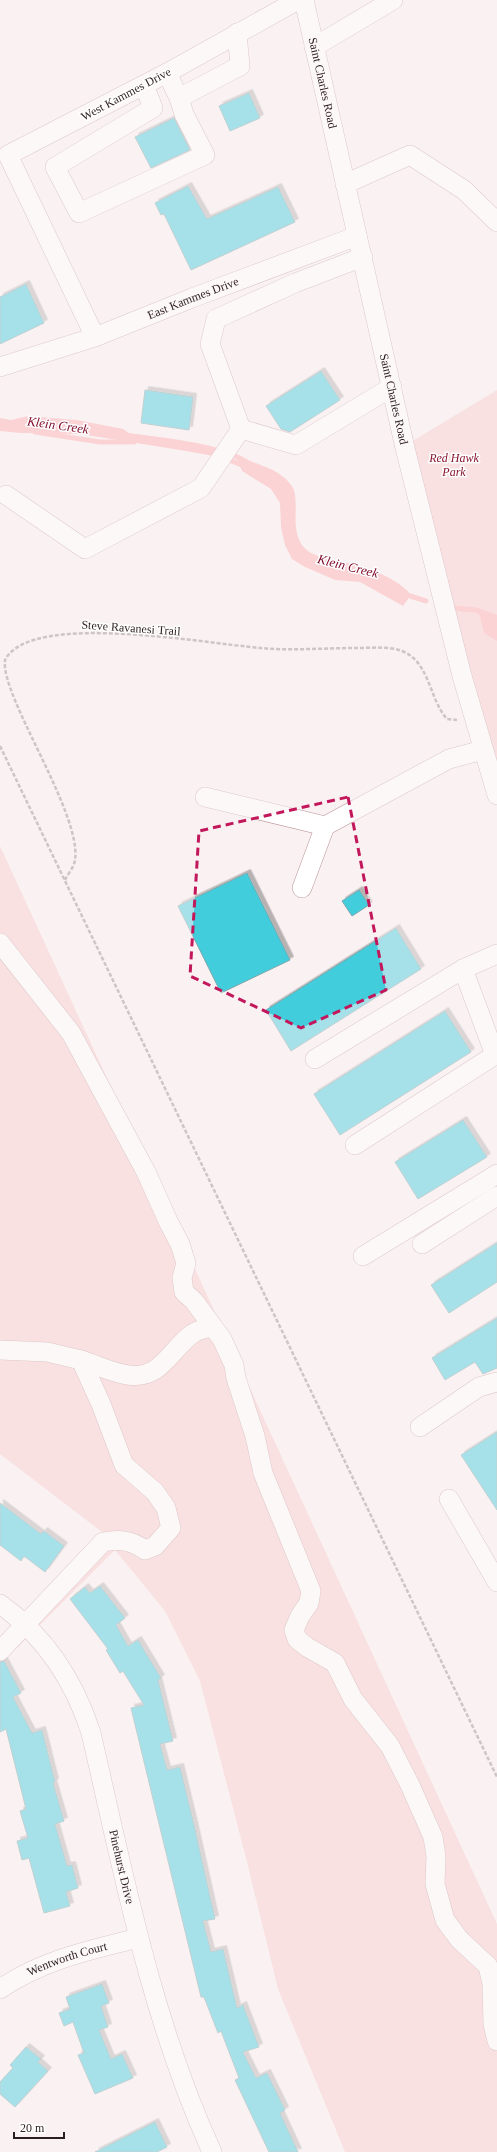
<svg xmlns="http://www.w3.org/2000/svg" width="497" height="2152" viewBox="0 0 497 2152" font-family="Georgia,serif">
	<defs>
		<filter id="shadow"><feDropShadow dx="3.5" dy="-3.5" stdDeviation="0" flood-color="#0004"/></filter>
	</defs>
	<rect width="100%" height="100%" fill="#faf2f2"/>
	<!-- green -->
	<path fill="#f9cacc" d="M497,390V801L406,445Z
		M0,846L497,1924V2152H345L278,1989L246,1858L200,1681L165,1611L115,1550L0,1665V1637L102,1532L0,1454Z"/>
	<!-- water -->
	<path fill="#fcadb2" d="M28,416L77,420L123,429L129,433C164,438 201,441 234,453C240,455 245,458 250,461C266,467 284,472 293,488C301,504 286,538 311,553C325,560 341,561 355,565C374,569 395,579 409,592L408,599L403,606L360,582L335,580L305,567L292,559L285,545L281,528L280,503L271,489L242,471L238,461L234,458L228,461L214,456L180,450L80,434L20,433L0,431V418L11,420Z
		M478,608L497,615V641L484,633Z"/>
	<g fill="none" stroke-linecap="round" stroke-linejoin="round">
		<!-- stream -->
		<path stroke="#fcadb2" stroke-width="5" d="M35,432L100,442H134
			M229,460L244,466
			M404,594L426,601
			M452,608L477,610L485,616"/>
	</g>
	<!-- building -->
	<path fill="#43cddd" stroke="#7ba6ab" filter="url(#shadow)" d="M249,93L260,118L230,131L219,106Z
		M174,118L190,150L151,168L135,137Z
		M188,186L207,219L278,187L295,222L191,270L164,214L161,215L155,203Z
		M26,284L44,323L0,344V297Z
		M321,371L340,400L290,432L281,429L266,406Z
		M145,390L193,397L189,430L141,423Z
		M247,873L290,960L221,993L178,906Z
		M359,890L369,905L352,916L342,901Z
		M396,928L421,969L291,1051L266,1010Z
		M445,1011L471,1052L340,1135L314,1094Z
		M463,1120L487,1157L418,1199L395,1162Z
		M497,1243V1282L449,1313L431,1285Z
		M497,1318V1368L483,1374L475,1362L445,1380L432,1358Z
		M497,1432V1510L461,1455Z
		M0,1503L41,1534L44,1531L64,1546L45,1572L24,1556L21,1561L0,1545Z
		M100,1586L125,1618L116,1625L128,1646L138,1640L161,1678L158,1680L173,1741L160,1744L167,1770L180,1767L194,1825L215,1919L203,1921L211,1952L223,1949L237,2008L243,2005L259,2047L243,2052L256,2078L267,2073L285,2110L280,2113L298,2152H269L235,2080L239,2078L221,2031L218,2033L204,1997H201L131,1708L144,1705L123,1671L120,1673L106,1650L108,1649L70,1599L85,1587L90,1593Z
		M4,1661L21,1693L13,1697L32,1733L42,1730L55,1782L53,1783L64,1821L55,1824L67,1866L72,1865L78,1888L66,1892L70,1906L44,1913L29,1858L22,1860L17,1841L28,1838L20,1811L26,1809L6,1729L0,1732V1662Z
		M102,1984L109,2003L101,2006L108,2027L99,2030L111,2059L122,2054L133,2078L95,2094L78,2055L84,2053L73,2022L64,2026L59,2013L70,2009L66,1997Z
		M26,2047L41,2059L38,2062L48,2071L15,2107L0,2094V2082L13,2068L10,2065Z
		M155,2122L167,2147L157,2152H95Z"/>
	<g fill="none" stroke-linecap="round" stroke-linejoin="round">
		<defs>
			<g id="minor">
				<path id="s1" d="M298,0L167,73L8,155L95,337L192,298L357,236"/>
				<path id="s2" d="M304,0L405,448L462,676L497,795"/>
				<path d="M314,47L393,0"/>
				<path d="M144,85L153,108L55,167L79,213L205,155L184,114L179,98L167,73"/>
				<path d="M179,98L240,66L237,33"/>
				<path d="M345,184L410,155L464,190L497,222"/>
				<path d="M0,367L95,337"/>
				<path d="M241,429L210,344L216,319L295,283L363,257"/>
				<path d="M241,429L296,445L392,387"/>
				<path d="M6,495L85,549L201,488L241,429"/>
				<path d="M205,797L325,826L449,759L483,750"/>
				<path d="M302,888L325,826"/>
				<path d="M0,943L71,1033L146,1172L168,1221L180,1244L186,1263L182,1278L184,1292L194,1301L222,1339L234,1365L236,1378L255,1436L263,1473L311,1591L309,1603L300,1616L294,1630L297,1639L307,1647L335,1663L353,1699L390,1746L410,1785L433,1837L436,1856L435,1884L445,1920L459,1939L488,1966L492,1983L493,2024L497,2041"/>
				<path d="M315,1059L463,969"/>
				<path d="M355,1145L495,1055L463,969L497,954"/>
				<path d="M422,1244L497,1196"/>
				<path d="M363,1256L497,1174"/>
				<path d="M0,1350L47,1352L81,1360L101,1404L124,1465L155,1492L166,1508L171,1528L155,1546L145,1550C131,1540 120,1539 103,1542L0,1651"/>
				<path d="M81,1360C97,1365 112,1373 128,1375C161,1380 170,1350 192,1334C197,1330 206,1329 212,1326"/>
				<path d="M420,1427L479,1387L497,1382"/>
				<path d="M449,1499L497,1582"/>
				<path id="s3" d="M0,1604C46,1637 74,1680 91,1733C124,1875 151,2019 212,2152"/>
				<path id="s4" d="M0,1989C42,1960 90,1950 138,1938"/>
			</g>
		</defs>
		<!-- minor casing -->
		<use href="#minor" stroke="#bc9597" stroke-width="20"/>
		<!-- path -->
		<path stroke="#998e8e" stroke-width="2.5" stroke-dasharray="4 2" stroke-linecap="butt" d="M0,746L497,1777
			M65,880C68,874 74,867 75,860C82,813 0,696 5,660C32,608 221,647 274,649C302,650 330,648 358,648C371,648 389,646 402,651C430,662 429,699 447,719L457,720"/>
		<!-- minor -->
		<use href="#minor" stroke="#fff" stroke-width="19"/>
	</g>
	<!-- marked area -->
	<path d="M0 0H497V2152H0ZM348,797L386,990L301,1028L190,976L199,831Z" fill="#faf2f2" fill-opacity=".55" fill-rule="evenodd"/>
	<path fill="none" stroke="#c2185b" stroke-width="3" stroke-dasharray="8 5" stroke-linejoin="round" d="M348,797L386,990L301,1028L190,976L199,831Z"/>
	<g text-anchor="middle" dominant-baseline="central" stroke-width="3" stroke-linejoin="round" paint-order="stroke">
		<!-- street labels -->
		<g font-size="12" fill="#2c1d1e" stroke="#fff">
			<text stroke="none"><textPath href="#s2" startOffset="85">Saint Charles Road</textPath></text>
			<text transform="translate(126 94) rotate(-28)">West Kammes Drive</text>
			<text stroke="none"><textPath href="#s1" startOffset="636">East Kammes Drive</textPath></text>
			<text stroke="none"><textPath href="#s2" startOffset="409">Saint Charles Road</textPath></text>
			<text transform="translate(131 628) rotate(4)">Steve Ravanesi Trail</text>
			<text stroke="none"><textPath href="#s3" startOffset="298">Pinehurst Drive</textPath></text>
			<text stroke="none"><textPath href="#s4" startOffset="74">Wentworth Court</textPath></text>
		</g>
		<!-- park labels -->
		<g font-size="12" font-style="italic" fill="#88162f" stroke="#fff">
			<text x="454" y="458">Red Hawk<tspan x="454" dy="14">Park</tspan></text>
		</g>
		<!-- water labels -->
		<g font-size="13" font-style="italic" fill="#7d0627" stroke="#fff">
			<text transform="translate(58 425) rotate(8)">Klein Creek</text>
			<text transform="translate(348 566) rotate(14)">Klein Creek</text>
		</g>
	</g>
	<!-- scale -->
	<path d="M14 2132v6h50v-6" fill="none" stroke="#2c1d1e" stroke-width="2"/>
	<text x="20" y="2132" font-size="12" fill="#2c1d1e" stroke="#ffffff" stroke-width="3" paint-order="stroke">20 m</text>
</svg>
